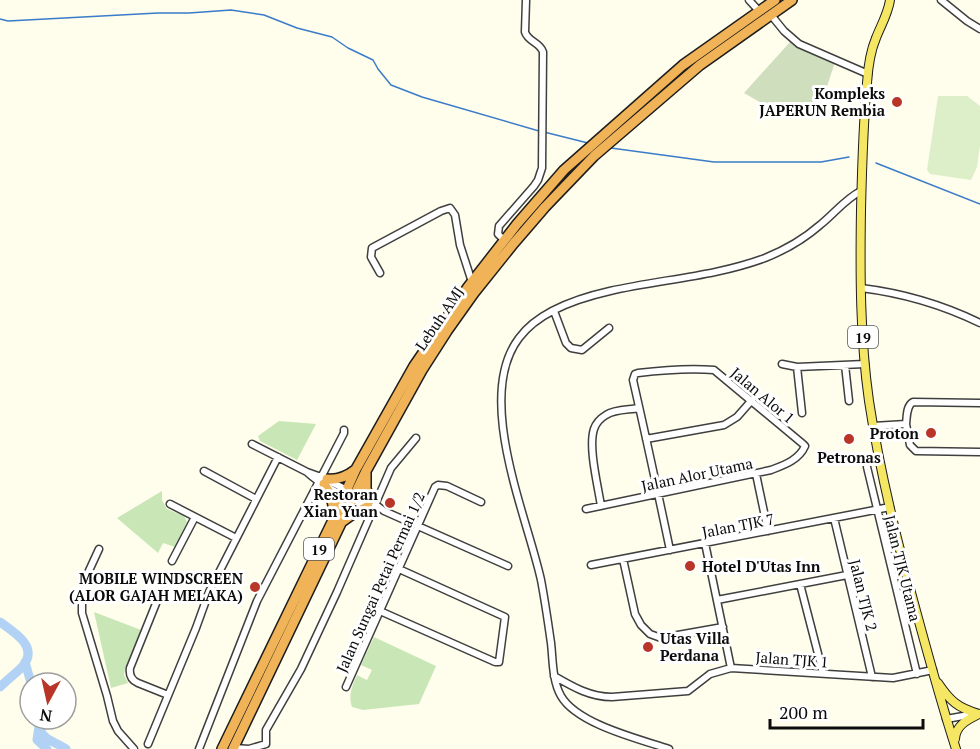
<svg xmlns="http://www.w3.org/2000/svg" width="980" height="749" viewBox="0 0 980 749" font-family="'PT Serif',serif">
	<rect width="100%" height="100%" fill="#fffdeb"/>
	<!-- green -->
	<path fill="#c9e7b6" d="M279,421L316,424L297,460L260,441L258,436Z
		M162,491V500L167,509L184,516L187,522L175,547L163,543L158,553L117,518Z
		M94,612L141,630L125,670L124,675L128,683L111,688Z
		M374,637L436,666L419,704L363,710L352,707C348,696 352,686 357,675L367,680L372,670L361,665Z"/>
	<!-- cemetery -->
	<path fill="#cfdfbe" d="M791,41L812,53L835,62L819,111L779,102L763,104L744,93Z"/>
	<!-- pitch -->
	<path fill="#dcefc8" d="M938,96H967L980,106V145L977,167L971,180L930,174L927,170Z"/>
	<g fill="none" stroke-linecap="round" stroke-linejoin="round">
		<!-- stream -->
		<path stroke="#3a7cca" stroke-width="1.5" d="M0,19L8,21L158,13H189L231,10L264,15L297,28L332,37L348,48L373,60L378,69L391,85L422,97L539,131
			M544,132L588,143
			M611,148L714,162H821L849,157
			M876,163L980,204"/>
		<!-- river -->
		<path stroke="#b1d2f4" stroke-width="9" d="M0,622C14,632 40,647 22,667C15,674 7,680 0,687
			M25,662L31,683
			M40,719L37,740L47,749
			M39,728C45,742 55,741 66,749"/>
		<defs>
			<path id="minor" d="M749,0L759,11
				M941,0L967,21L980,29
				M771,15L784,31L799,44L868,74
				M504,240L498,234L499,226L534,186L538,180L542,168L543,52C540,42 528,42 525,32L526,0
				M380,273L371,257L372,248L441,211L450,208L455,215L460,245L472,282
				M861,288C902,293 943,305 980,323
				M554,311L566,343L571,348L582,350L609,328
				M782,364L797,367L865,364
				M845,365L849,401
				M797,367L802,413
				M906,424L910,445L916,451L980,452
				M873,426L906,424C907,417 906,406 913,402L980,403
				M646,439L724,425L737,417L752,400
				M252,444L307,472L321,477L375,504L384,511L508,566
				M867,467L917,674
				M204,471L256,499
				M308,473C323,487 351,500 369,508
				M756,474L768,531
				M170,504L236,538
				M601,506C598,486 588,447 594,429C596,423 601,418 606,415C615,409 629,410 639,408
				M586,509L771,470C784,465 799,460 805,446L803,444L714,370C689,368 663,370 638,373L635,374L633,380C646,437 658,493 670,550
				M834,518L872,677
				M705,543L731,668
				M99,549L87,575L82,596V613L107,696L113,721L118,731L134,749
				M623,559L635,614L641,625L650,634L661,638L723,627
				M172,561L195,517
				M591,565L890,507
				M800,584L823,673
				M717,600L847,575
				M157,601L130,668C129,675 131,680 138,683L168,695
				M380,611L495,662H499L505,617L399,569
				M554,676C573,687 590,697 612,697L688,691L710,674L731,668L893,678L933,670
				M346,687L435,487L438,485L447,486L481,502
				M946,719L975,714
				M148,744L196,628L209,592L278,457
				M234,748L249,749L266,744V730L301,669L337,592L391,468L416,438
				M199,749L257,601L344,433V430
				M669,749C639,739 577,724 561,696C552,680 553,660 551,643C548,622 545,601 541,580C527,516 474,397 519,338C538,312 579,298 610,291C663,279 713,277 765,258C785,250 804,239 820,225C834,214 845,199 861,191"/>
			<path id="major" d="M890,0C888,14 881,25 876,38C870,52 868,68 867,83C863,125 862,167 861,210C860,273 860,338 869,401C880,474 898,546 918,618C930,662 942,706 956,749
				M938,683C950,701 958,708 979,714
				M955,739C956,725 967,720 979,714"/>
			<path id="highway" d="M366,473V488L369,501
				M327,479C337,480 346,477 355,470
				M324,484C331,494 334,503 334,516
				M343,521L350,516L367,507
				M222,749L334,518L356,469L414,366L468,287L517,224L564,170L683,65L775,0
				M233,749L366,471L422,370L447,331L474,293L514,243L545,207L594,156L700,65L792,0"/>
		</defs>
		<!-- minor casing -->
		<use href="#minor" stroke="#3f3f3f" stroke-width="9"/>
		<!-- major casing -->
		<use href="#major" stroke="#1d1d1d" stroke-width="10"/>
		<!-- highway casing -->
		<use href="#highway" stroke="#1d1d1d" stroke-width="12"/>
		<!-- minor -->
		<use href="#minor" stroke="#fff" stroke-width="6"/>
		<!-- major -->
		<use href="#major" stroke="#f5e664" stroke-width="8"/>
		<!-- highway -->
		<use href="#highway" stroke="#f1b357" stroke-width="9"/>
	</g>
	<!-- markers -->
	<g fill="#b83528" stroke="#fff" stroke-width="2">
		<circle cx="897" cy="102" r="6"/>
		<circle cx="931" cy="433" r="6"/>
		<circle cx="849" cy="439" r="6"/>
		<circle cx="390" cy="503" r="6"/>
		<circle cx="690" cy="566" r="6"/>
		<circle cx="255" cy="587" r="6"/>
		<circle cx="648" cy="647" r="6"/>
	</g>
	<g text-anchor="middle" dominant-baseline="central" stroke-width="6" stroke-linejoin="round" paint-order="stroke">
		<!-- shield labels -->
		<g fill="#fff" stroke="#555" stroke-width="1.5">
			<rect x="848" y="326" width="30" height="22" rx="4.5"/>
			<rect x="304" y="538" width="30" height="22" rx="4.5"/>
		</g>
		<g font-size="14" font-weight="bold" fill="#0c0c0c">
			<text x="863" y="337">19</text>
			<text x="319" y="549">19</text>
		</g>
		<!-- poi labels -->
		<g font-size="15" font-weight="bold" fill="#0c0c0c" stroke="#fff" text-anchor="end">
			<text x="885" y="93">Kompleks<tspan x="885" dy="17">JAPERUN Rembia</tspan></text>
			<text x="919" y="433">Proton</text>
			<text x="849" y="457" text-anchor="middle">Petronas</text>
			<text x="378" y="494">Restoran<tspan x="378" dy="17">Xian Yuan</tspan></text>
			<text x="702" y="566" text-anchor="start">Hotel D'Utas Inn</text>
			<text x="243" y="578">MOBILE WINDSCREEN<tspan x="243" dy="17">(ALOR GAJAH MELAKA)</tspan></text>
			<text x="660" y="638" text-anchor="start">Utas Villa<tspan x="660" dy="17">Perdana</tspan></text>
		</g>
		<!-- street labels -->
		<g font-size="15" fill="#0c0c0c" stroke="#fff">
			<text transform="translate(439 318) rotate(-56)">Lebuh AMJ</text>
			<text transform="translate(763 395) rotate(40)">Jalan Alor 1</text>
			<text transform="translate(697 474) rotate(-12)">Jalan Alor Utama</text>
			<text transform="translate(738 525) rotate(-11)">Jalan TJK 7</text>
			<text transform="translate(903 568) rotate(76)">Jalan TJK Utama</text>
			<text transform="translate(380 582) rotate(-66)">Jalan Sungai Petai Permai 1/2</text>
			<text transform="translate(864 595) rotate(76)">Jalan TJK 2</text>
			<text transform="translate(792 659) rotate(4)">Jalan TJK 1</text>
		</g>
	</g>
	<!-- north arrow -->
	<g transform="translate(48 701) rotate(188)"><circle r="28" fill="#ffffff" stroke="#9e9e9e" stroke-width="1.5"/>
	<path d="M0-4.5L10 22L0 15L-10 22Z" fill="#b83528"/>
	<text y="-9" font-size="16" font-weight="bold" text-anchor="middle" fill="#0c0c0c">N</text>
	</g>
	<!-- scale -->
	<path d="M770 719v9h153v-9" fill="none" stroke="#0c0c0c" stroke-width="3"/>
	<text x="779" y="719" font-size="18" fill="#0c0c0c" stroke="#ffffff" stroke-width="4.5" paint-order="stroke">200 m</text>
</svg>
